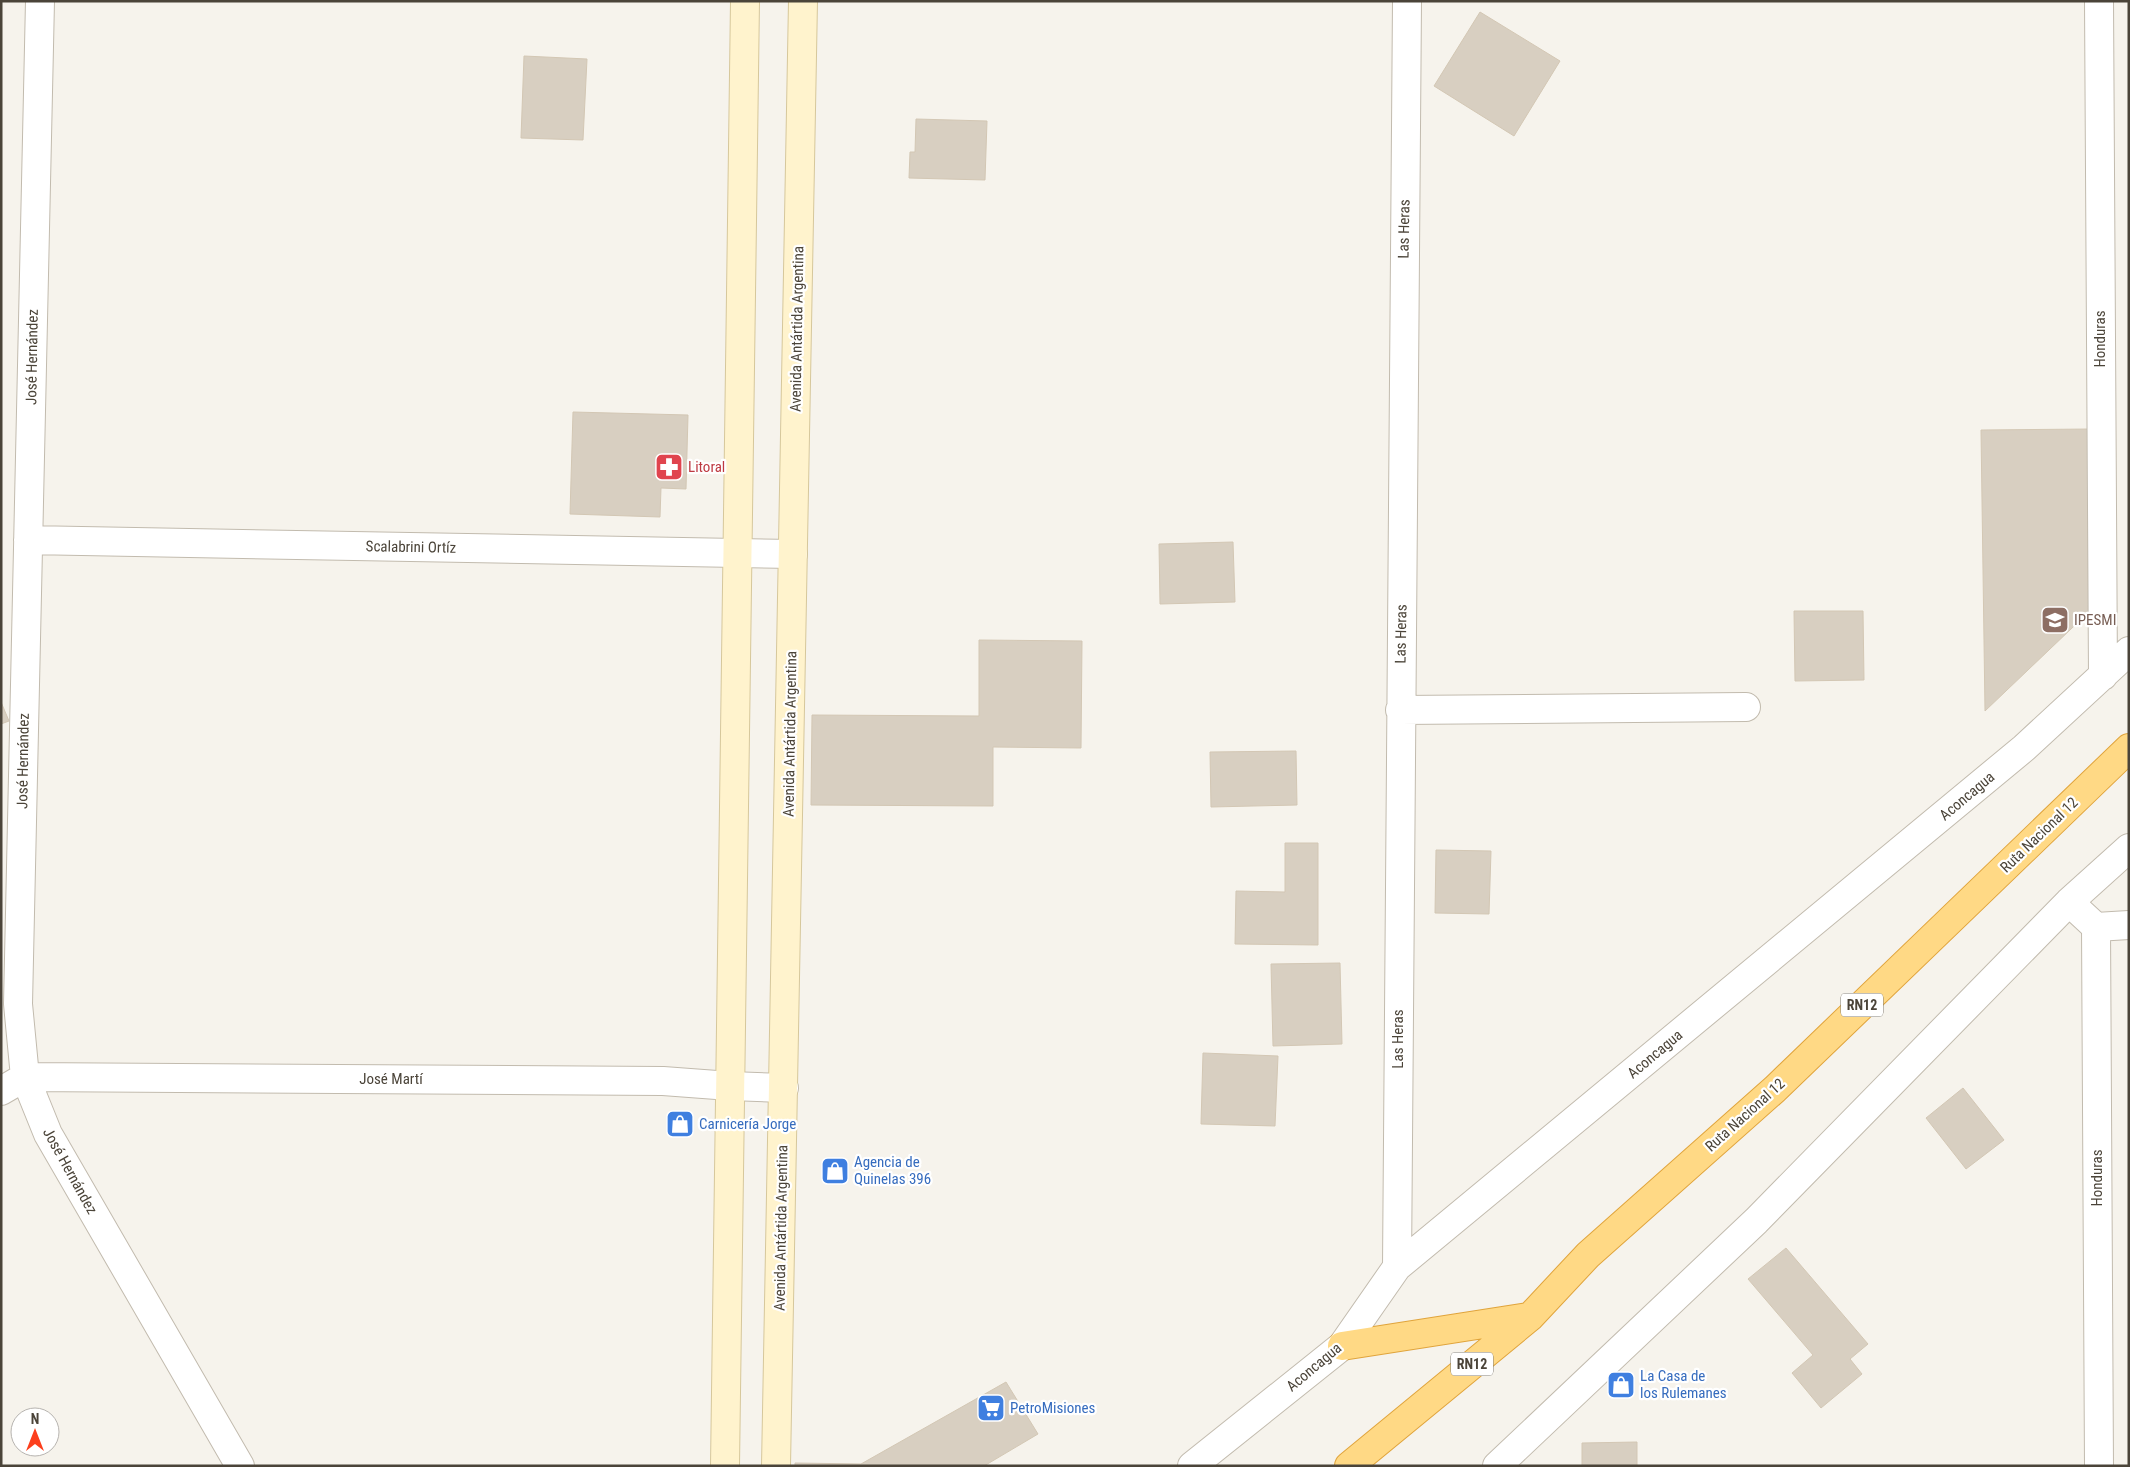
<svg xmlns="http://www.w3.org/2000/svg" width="2130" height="1467" viewBox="0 0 2130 1467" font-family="'Roboto Condensed',sans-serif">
	<rect width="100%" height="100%" fill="#f6f3ec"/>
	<!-- building -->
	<path fill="#d8cfc1" stroke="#d3c7b4" d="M1480,12L1560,61L1514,136L1434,86Z
		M524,56L587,59L583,140L521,138Z
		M916,119L987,121L985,180L909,178L910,152H915Z
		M573,412L688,415L686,489L661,488L660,517L570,514Z
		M2090,429L2092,609L1985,711L1981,430Z
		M1233,542L1235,602L1160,604L1159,544Z
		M1794,611H1863L1864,680L1795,681Z
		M979,640L1082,641L1081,748L993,747V806L811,805L812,715L979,716Z
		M1,702L9,721L1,724Z
		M1296,751L1297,805L1211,807L1210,752Z
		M1285,843H1318V945L1235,944L1236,891L1285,892Z
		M1436,850L1491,851L1489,914L1435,913Z
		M1340,963L1342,1044L1273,1046L1271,964Z
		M1203,1053L1278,1056L1275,1126L1201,1124Z
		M1963,1088L2004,1140L1966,1169L1926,1118Z
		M1786,1248L1868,1344L1850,1359L1862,1374L1821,1408L1792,1373L1813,1355L1748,1279Z
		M1006,1382L1038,1434L984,1466H795V1463L861,1464Z
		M1637,1442V1466H1582V1443Z"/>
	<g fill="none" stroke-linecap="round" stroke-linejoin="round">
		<defs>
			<path id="minor" d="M40,1L18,1004L25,1077L48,1134L240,1466
				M2099,1L2103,676
				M28,540L793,554
				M1400,710L1746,707
				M2069,902L2096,927L2099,1466
				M2096,927L2129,925
				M1,1091L25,1077L663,1081L730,1086L784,1088
				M1397,1267L1407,1
				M1192,1466L1342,1346L1397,1267L2024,748L2129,651
				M1497,1466L1756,1221L2069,902L2129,848"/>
			<path id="secondary" d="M725,1466L745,1
				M776,1466L803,1"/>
			<path id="trunk" d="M1342,1346L1528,1317
				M1349,1466L1530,1317L1588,1255L1775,1089L2129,748"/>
		</defs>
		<!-- minor casing -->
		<use href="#minor" stroke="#c2bbae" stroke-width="30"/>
		<!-- secondary casing -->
		<use href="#secondary" stroke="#d6c79b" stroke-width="30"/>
		<!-- trunk casing -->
		<use href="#trunk" stroke="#e0a43c" stroke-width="30"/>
		<!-- minor -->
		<use href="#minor" stroke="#fff" stroke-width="28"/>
		<!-- secondary -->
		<use href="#secondary" stroke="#fff3cd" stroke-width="28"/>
		<!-- trunk -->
		<use href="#trunk" stroke="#ffd985" stroke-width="28"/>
	</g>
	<!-- icons -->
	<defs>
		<symbol id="pharmacy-square" viewBox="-11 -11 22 22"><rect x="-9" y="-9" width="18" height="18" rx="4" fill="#e0444e" stroke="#fff"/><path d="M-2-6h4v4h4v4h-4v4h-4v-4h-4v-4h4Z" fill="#fff"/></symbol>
		<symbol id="school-square" viewBox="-11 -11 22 22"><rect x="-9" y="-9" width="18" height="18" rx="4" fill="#8d6e63" stroke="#fff"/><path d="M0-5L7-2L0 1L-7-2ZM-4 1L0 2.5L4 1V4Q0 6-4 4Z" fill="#fff"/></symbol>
		<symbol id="shop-square" viewBox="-11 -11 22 22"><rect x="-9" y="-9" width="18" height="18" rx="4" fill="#3f7fe0" stroke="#fff"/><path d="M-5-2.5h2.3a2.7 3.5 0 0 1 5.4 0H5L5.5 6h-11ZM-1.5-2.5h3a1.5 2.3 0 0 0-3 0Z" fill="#fff"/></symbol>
		<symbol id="supermarket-square" viewBox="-11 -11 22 22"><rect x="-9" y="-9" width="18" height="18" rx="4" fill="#3f7fe0" stroke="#fff"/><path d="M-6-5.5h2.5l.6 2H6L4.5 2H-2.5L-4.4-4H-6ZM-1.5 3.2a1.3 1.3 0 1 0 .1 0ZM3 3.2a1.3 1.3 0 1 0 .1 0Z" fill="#fff"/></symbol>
	</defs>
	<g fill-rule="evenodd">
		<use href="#pharmacy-square" x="653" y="451" width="32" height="32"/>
		<use href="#school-square" x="2039" y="604" width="32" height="32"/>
		<use href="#shop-square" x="664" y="1108" width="32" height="32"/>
		<use href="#shop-square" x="819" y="1155" width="32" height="32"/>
		<use href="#shop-square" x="1605" y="1369" width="32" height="32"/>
		<use href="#supermarket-square" x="975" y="1392" width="32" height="32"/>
	</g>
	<g text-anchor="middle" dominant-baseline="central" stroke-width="4.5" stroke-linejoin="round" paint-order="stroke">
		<!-- shield labels -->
		<g fill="#fff" stroke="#817c74" stroke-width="1">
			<rect x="1841" y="993.5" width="42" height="23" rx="4"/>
			<rect x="1451" y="1352.5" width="42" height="23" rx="4"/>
		</g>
		<g font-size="14" font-weight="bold" fill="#4b4439">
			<text x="1862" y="1005">RN12</text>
			<text x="1472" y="1364">RN12</text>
		</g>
		<!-- street labels -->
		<g font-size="15" fill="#4b4439" stroke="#fff">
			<text transform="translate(1404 229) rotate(-89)">Las Heras</text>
			<text transform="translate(797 329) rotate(-89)">Avenida Antártida Argentina</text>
			<text transform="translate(2100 339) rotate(-90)">Honduras</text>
			<text transform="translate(32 357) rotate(-89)">José Hernández</text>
			<text transform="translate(411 547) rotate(1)">Scalabrini Ortíz</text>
			<text transform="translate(1401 634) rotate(-89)">Las Heras</text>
			<text transform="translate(790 734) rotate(-89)">Avenida Antártida Argentina</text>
			<text transform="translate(23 761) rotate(-89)">José Hernández</text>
			<text transform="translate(1967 796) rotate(-40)">Aconcagua</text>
			<text transform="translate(2039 835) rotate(-44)">Ruta Nacional 12</text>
			<text transform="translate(1398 1039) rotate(-90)">Las Heras</text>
			<text transform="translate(1655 1054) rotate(-40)">Aconcagua</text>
			<text x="391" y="1079">José Martí</text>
			<text transform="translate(1745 1115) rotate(-42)">Ruta Nacional 12</text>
			<text transform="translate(70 1171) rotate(61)">José Hernández</text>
			<text transform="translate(2097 1178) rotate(-90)">Honduras</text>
			<text transform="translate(781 1228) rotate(-89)">Avenida Antártida Argentina</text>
			<text transform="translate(1314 1367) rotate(-40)">Aconcagua</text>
		</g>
		<!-- health labels -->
		<g font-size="15" fill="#be3a42" stroke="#fff" text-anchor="start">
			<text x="688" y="467">Litoral</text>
		</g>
		<!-- education labels -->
		<g font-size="15" fill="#785e54" stroke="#fff" text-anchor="start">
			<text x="2074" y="620">IPESMI</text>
		</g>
		<!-- shop labels -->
		<g font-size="15" fill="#366cbe" stroke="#fff" text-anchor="start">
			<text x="699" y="1124">Carnicería Jorge</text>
			<text x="854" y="1162">Agencia de<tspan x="854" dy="17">Quinelas 396</tspan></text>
			<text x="1640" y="1376">La Casa de<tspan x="1640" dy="17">los Rulemanes</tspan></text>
			<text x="1010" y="1408">PetroMisiones</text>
		</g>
	</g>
	<!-- border -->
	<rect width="2130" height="1467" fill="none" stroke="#4b4439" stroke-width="5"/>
	<!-- north arrow -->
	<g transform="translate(35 1432)"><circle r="24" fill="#ffffff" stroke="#b7b4b0"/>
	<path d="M0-4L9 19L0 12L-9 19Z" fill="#fc3f1d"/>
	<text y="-8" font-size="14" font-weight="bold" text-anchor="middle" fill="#4b4439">N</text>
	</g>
</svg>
